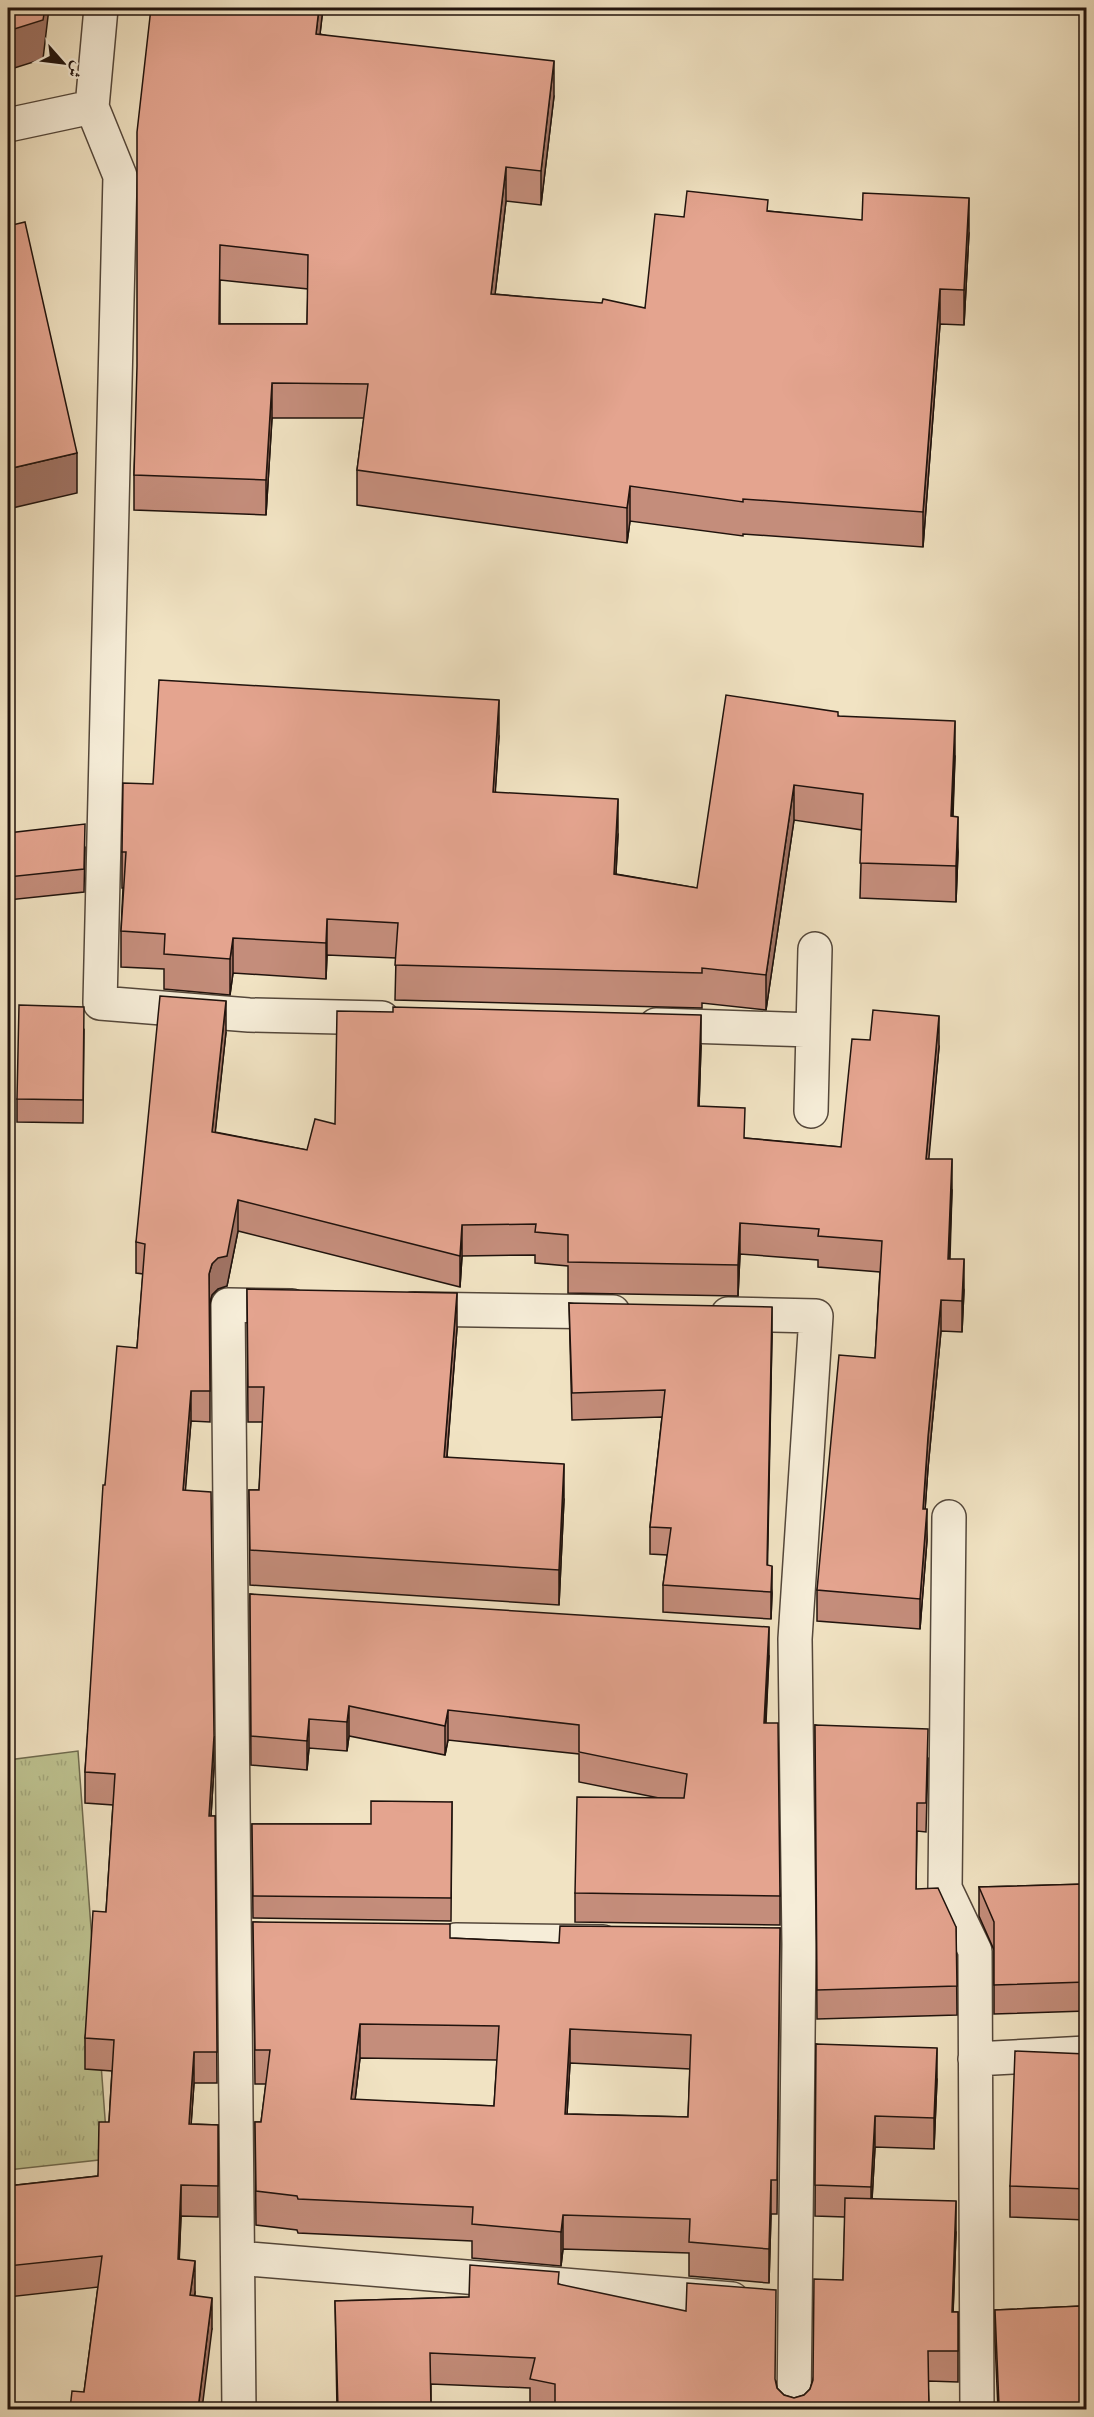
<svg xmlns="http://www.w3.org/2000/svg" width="1094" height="2417" viewBox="0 0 1094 2417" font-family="Vollkorn,Amiri,serif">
	<defs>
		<pattern id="grass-tufts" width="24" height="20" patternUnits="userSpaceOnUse" patternTransform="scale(1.5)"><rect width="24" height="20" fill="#bec391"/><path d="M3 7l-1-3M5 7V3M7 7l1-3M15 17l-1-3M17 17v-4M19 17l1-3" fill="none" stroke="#a3a77c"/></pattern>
	</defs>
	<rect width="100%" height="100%" fill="#f1e3c3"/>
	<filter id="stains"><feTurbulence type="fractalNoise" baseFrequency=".00333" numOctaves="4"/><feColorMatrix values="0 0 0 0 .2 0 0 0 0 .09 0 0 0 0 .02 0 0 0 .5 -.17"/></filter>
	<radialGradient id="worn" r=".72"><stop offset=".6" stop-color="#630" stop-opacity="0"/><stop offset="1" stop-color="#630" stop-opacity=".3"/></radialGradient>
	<!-- grass -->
	<path fill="url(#grass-tufts)" stroke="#6f6b4f" stroke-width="1.5" d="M78,1751L108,2159L8,2170V1760Z"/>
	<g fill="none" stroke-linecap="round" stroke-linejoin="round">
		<defs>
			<path id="street" d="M92,107L120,176L100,1003L249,1015L382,1018
				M8,125L92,107L101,8
				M656,1025L813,1030
				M811,1111L815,949
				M413,1309L613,1312
				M728,1314L816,1316L795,1639L799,1944L794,2410
				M949,1517L945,1888L975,1951L977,2410
				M456,1940L603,1942
				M975,2059L1086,2053
				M238,2258L732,2299
				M239,2410L228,1305L292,1306"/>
		</defs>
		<!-- street casing -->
		<use href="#street" stroke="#54473a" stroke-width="36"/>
		<!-- street -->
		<use href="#street" stroke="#f6edd8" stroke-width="33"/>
	</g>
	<!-- wall -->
	<path fill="#c48d7b" stroke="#20130d" stroke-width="1.5" fill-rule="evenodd" d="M151,8H323L320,34L554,96L541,205L506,201L495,294L645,308L684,217L768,211L969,233L964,325L940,324L923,547L743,534V536L630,521L627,543L357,505V470L364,418H272L266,515L134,510V475ZM220,280L308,289L307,324H220Z
		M838,716L955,756L953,817L958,852L956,902L860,898L862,830L794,820L766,1010L702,1003V1008L395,1000L396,958L327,955L326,979L233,973L230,995L164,989V969L121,967V931L123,888H122V852L153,784L499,736L495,792L618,834L616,874L697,888Z
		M8,833L85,847L84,892L8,900Z
		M84,1030L83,1123L17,1122V1099Z
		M226,1032L215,1132L307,1150L335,1124L701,1046L699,1106L745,1138L841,1147L939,1047L928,1159L952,1190L950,1259L964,1290L962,1332L941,1331L928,1468L925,1509L927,1540L920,1629L817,1621V1590L875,1358L880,1272L818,1267V1260L740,1254L738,1296L568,1293V1266L535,1263V1255L462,1256L460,1287L238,1231L227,1286L218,1289L212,1295L210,1304V1422L191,1421L185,1490L214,1767L211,1816H215L217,2083H194L191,2124L218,2125V2217L181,2216L179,2259L195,2292V2296L212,2329L84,2392L98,2287L8,2297V2186L98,2176L109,2122L112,2071L85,2069V2038L106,1912L113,1805L85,1803V1772L105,1485L137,1348L143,1274L136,1273V1242Z
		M247,1289L457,1328L447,1457L564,1499L559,1605L250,1585L249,1490H259L263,1422H248Z
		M569,1303L772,1334L767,1565L772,1593L771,1619L663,1612V1585L667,1555L650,1554V1527L662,1417L572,1420Z
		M250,1594L769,1656L766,1723L780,1896V1925L575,1922V1893L659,1798L579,1782V1754L448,1740L445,1755L349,1736L347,1751L309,1748L307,1770L251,1765Z
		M815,1725L928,1758L926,1832L917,1831L916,1889L956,1927L957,2015L817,2019Z
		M452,1802L451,1921L253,1918L252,1824H371Z
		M1086,1884V2011L994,2014V1950L979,1916V1887Z
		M253,1922L450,1938L559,1943L780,1928L777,2214H771L769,2283L689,2276V2253L563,2249L561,2266L472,2258V2241L298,2233L297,2230L256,2225L255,2122H261L266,2084H255ZM360,2058L497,2060L494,2106L355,2100ZM570,2063L690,2069L688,2117L567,2114Z
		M816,2044L937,2079L934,2149L875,2147L872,2199L956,2232L953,2312H958V2382L928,2381L929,2409H530V2388L431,2384V2409H337L335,2301L469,2297L559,2284L776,2381L777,2388L784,2395L794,2398L804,2395L810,2389L843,2280L845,2217L815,2216Z
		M1086,2054V2220L1010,2217V2186Z
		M1081,2306L998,2409L995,2341V2310Z"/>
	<!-- shaded-wall -->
	<path fill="#a07364" stroke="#20130d" stroke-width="1.5" d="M45,8H49L43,59L8,70V31Z
		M319,8H323L316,69V34Z
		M554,61V96L541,205V171Z
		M506,167V201L491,329V294Z
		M969,198V233L964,325V290Z
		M940,289V324L923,547V512Z
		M272,383V418L266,515V480Z
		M77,453V493L8,509V469Z
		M630,486V521L627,543V508Z
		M499,700V736L493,827V792Z
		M955,721V756L951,852V816Z
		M794,785V820L766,1010V975Z
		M618,799V834L614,909V874Z
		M958,817V852L956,902V866Z
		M327,919V955L326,979V943Z
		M233,938V973L230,995V959Z
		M226,1001V1032L212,1163V1132Z
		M701,1015V1046L698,1137V1106Z
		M939,1016V1047L926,1190V1159Z
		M952,1159V1190L948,1289V1259Z
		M238,1200V1231L227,1286L218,1289L212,1295L209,1305V1274L212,1264Z
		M740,1223V1254L738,1296V1265Z
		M462,1225V1256L460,1287V1256Z
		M964,1259V1290L962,1332V1301Z
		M457,1293V1328L444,1492V1457Z
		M941,1300V1331L928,1468L923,1540V1509L928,1437Z
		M772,1307V1334L767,1592V1565Z
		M191,1391V1421L183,1521V1490Z
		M564,1464V1499L559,1605V1570Z
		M927,1509V1540L920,1629V1599Z
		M772,1566V1593L771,1619V1592Z
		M769,1627V1656L764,1752V1723Z
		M349,1706V1736L347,1751V1722Z
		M448,1710V1740L445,1755V1726Z
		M309,1719V1748L307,1770V1741Z
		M214,1736V1767L209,1847V1816Z
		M360,2024V2058L351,2134V2099Z
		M570,2029V2063L565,2148V2114Z
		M937,2048V2079L934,2149V2118Z
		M194,2052V2083L189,2155V2124Z
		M875,2116V2147L871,2218V2187Z
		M771,2180V2214L769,2283V2249Z
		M181,2185V2216L178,2290V2259Z
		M956,2201V2232L952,2343V2312Z
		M563,2215V2249L561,2266V2232Z
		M195,2261V2292L190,2326V2295Z
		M212,2298V2329L202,2409H198Z"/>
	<!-- building -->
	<path fill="#e4a48f" stroke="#20130d" stroke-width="1.5" fill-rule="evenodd" d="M8,8H45L43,20L8,31Z
		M151,8H319L316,34L554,61L541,171L506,167L491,294L602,303L603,299L645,308L655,214L684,217L687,191L768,200L767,211L862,220L863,193L969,198L964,290L940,289L923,512L743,499V502L630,486L627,508L357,470L368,384L272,383L266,480L134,475L137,366V132ZM220,245L308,255L307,324H219Z
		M25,222L77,453L8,469V226Z
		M159,680L499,700L493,792L618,799L614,874L697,888L726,695L838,712V716L955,721L951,816L958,817L956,866L860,863L863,794L794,785L766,975L702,968V973L395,965L398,923L327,919L326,943L233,938L230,959L164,954L165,934L121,931L126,852H122L123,783L153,784Z
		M85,824L84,869L8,877V833Z
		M160,996L226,1001L212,1132L307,1150L315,1119L335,1124L337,1011L393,1012V1007L701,1015L698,1106L745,1108L744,1138L841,1147L852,1039L870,1040L873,1010L939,1016L926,1159H952L948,1259H964L962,1301L941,1300L928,1437L923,1509H927L920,1599L817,1590L839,1355L875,1358L882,1241L818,1236L819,1229L740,1223L738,1265L568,1262V1235L535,1232L536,1224L462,1225L460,1256L238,1200L227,1256L218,1258L212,1264L209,1274L210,1391H191L183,1490L211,1492L214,1736L209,1816H215L217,2052H194L189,2124L218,2125V2186L181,2185L178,2259L195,2261L190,2295L212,2298L198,2409H70L72,2391L84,2392L102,2256L8,2266V2186L98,2176L99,2122H109L114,2040L85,2038L93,1911L106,1912L115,1774L85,1772L103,1485H105L117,1346L137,1348L145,1244L136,1242Z
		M19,1005L84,1007L83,1100L17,1099Z
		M247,1289L457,1293L444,1457L564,1464L559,1570L250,1550L249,1490H259L264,1387H248Z
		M569,1303L772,1307L767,1565L772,1566L771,1592L663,1585L671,1528L650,1527L665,1390L572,1393Z
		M250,1594L769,1627L764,1723H778L780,1896L575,1893L577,1797L684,1798L687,1774L579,1752V1725L448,1710L445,1726L349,1706L347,1722L309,1719L307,1741L251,1736Z
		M815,1725L928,1729L926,1803H917L916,1889L938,1888L956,1927L957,1986L817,1990Z
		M371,1801L452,1802L451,1898L253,1896L252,1824H371Z
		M1086,1884V1982L994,1985V1922L979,1887Z
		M253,1922L450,1924V1938L559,1943L560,1926L780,1928L777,2180H771L769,2249L689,2242L690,2219L563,2215L561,2232L472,2224L473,2207L298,2199L297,2196L256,2191L255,2122H261L270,2050H255ZM360,2024L499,2026L494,2106L351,2099ZM570,2029L691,2035L688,2117L565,2114Z
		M816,2044L937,2048L934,2118L875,2116L871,2187L815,2185Z
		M1015,2051L1086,2054V2189L1010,2186Z
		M845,2198L956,2201L952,2312H958V2351H928L929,2409H555V2384L530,2379L535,2358L430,2353L431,2409H338L335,2301L469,2297L470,2265L559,2272L558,2284L686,2311L687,2283L776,2290L775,2379L777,2388L784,2395L794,2398L804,2395L810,2389L813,2380L814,2279L843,2280Z
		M1081,2306L1084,2394H1086V2409H998L999,2406L995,2310Z"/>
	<!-- margin -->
	<rect width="1094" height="2417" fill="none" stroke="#f1e3c3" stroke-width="30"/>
	<rect x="9" y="9" width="1076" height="2399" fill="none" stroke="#20130d" stroke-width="3"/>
	<rect x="15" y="15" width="1064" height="2387" fill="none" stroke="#20130d" stroke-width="1.5"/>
	<!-- north arrow -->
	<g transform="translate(63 63) rotate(118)" stroke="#f6edd8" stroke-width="4.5" paint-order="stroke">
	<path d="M0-4.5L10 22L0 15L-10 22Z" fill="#20130d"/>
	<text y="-9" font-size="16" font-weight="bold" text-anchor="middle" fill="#20130d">ش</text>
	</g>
	<rect width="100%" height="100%" filter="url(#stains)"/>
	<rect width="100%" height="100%" fill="url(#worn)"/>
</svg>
